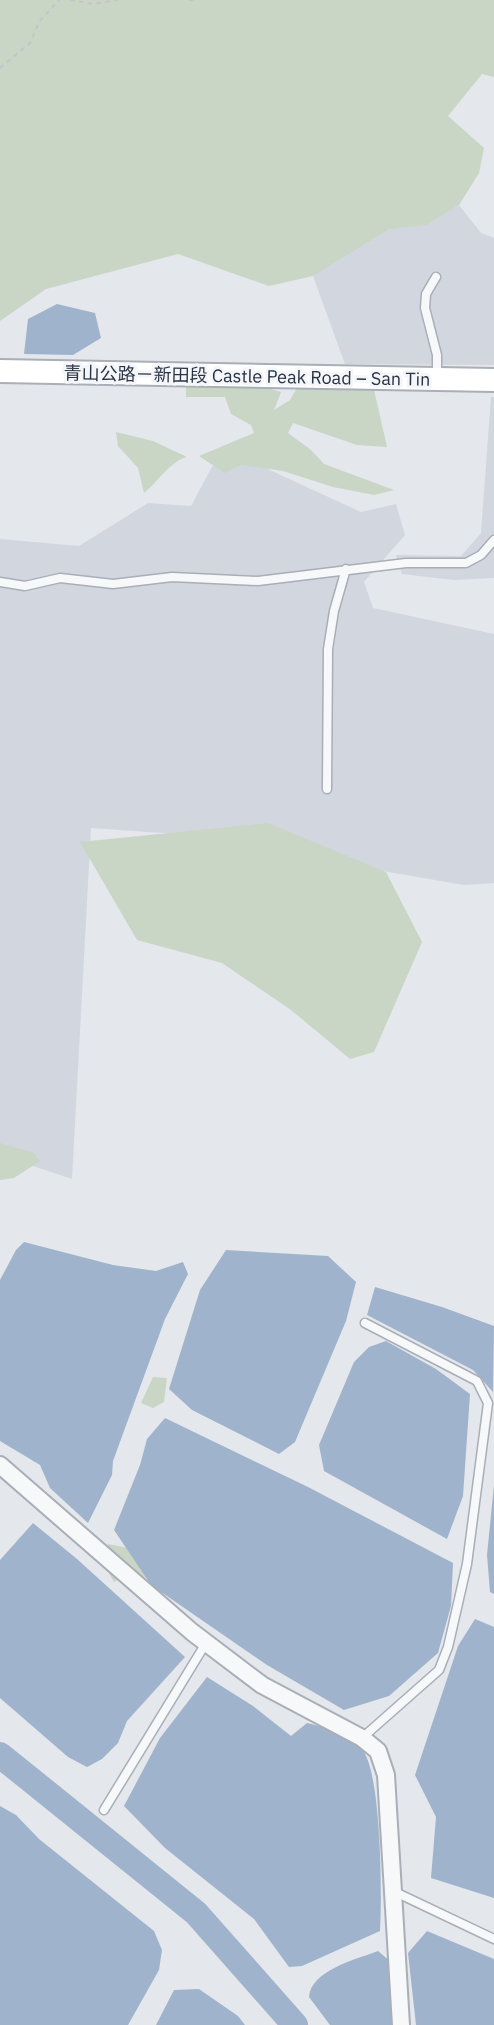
<svg xmlns="http://www.w3.org/2000/svg" width="494" height="2025" viewBox="0 0 494 2025" font-family="'IBM Plex Sans','Noto Sans SC',sans-serif">
	<rect width="100%" height="100%" fill="#e4e7ec"/>
	<!-- built -->
	<path fill="#d2d6de" d="M459,205L481,233L494,238V365L345,364L313,276L364,232L432,221Z
		M491,397H494V578L454,580L402,574L396,555L461,556L481,533Z
		M222,448L361,512L396,504L405,535L364,582L373,608L494,634V883L464,885L163,833L91,828L72,1179L0,1155V539L79,546L148,503L191,506Z"/>
	<!-- green -->
	<path fill="#c9d6c5" d="M0,0H494V77L482,74L448,116L484,148L479,173L459,205L426,225L389,229L313,276L269,286L178,254L46,289L0,321Z
		M186,379H238L281,392L274,410L290,400L302,379L372,381L387,447L357,445L293,423L288,433L311,450L324,464L394,490L374,495L333,487L283,471L241,465L225,473L199,456L254,433L251,425L231,414L225,397H186Z
		M116,432L153,441L187,457C170,461 158,482 144,493L138,468L118,446Z
		M268,823L386,872L422,942L374,1052L350,1059L291,1010L222,963L137,940L80,842Z
		M0,1143L34,1153L40,1161L14,1178L0,1180Z
		M153,1377L167,1378L164,1402L153,1408L141,1403Z
		M108,1544L128,1548L155,1582L132,1571L114,1582L107,1570Z"/>
	<!-- water -->
	<path fill="#9fb4cc" d="M57,304L95,313L101,338L73,355L24,354L28,319Z
		M24,1242L113,1265L156,1271L183,1262L188,1274L165,1319L113,1461L112,1475L88,1523L50,1488L40,1465L0,1441V1280L16,1250Z
		M226,1250L328,1256L356,1282L346,1321L295,1442L279,1454L192,1410L169,1389L200,1290Z
		M375,1287L442,1307L494,1326L493,1392L473,1370L367,1315Z
		M386,1341L436,1369L470,1394L463,1496L447,1539L324,1471L319,1445L354,1362L369,1347Z
		M165,1418L308,1487L453,1563L451,1606L438,1653L389,1696L344,1710L267,1665L151,1585L114,1530L140,1465L147,1439Z
		M494,1485V1594L490,1592L487,1555Z
		M33,1523L77,1559L185,1657L127,1721L118,1743L102,1759L87,1767L68,1757L0,1698V1560Z
		M475,1619L494,1627V1898L431,1878L436,1817L415,1775L458,1646Z
		M207,1677L253,1706L291,1736L307,1723C326,1727 347,1734 361,1748C382,1769 382,1899 380,1931L302,1966L289,1967L254,1919L165,1848L124,1806L160,1738Z
		M0,1806L16,1815L39,1839L154,1931L162,1950L159,1970L128,2025H0Z
		M427,1931L494,1959V2025H416L408,1953Z
		M378,1951L391,1962L397,2025H330L309,1997C311,1970 357,1959 378,1951Z
		M199,1989L238,2016L245,2025H156L174,1990Z"/>
	<g fill="none" stroke-linecap="round" stroke-linejoin="round">
		<!-- river -->
		<path stroke="#9fb4cc" stroke-width="26" d="M0,1755L196,1913L295,2025"/>
		<defs>
			<path id="lane" d="M436,277L426,294L425,308L437,355V378
				M0,582L25,586L60,578L113,584L172,577L258,581L406,563H466L481,555L494,540
				M327,789L328,649L334,611L346,569
				M362,1738L439,1670L448,1647L467,1564L488,1403L477,1381L365,1323
				M104,1810L206,1643
				M393,1891L494,1939"/>
			<path id="street" d="M0,1465L192,1632L262,1685L362,1738L378,1751L386,1775L401,2025"/>
			<path id="secondary" d="M0,371L494,380"/>
		</defs>
		<!-- lane casing -->
		<use href="#lane" stroke="#a9aeb7" stroke-width="11"/>
		<!-- street casing -->
		<use href="#street" stroke="#a9aeb7" stroke-width="20"/>
		<!-- secondary casing -->
		<use href="#secondary" stroke="#a9aeb7" stroke-width="26"/>
		<!-- path -->
		<path stroke="#c2c5cb" stroke-width="2" stroke-dasharray="4.5 4.5" stroke-linecap="butt" d="M70,0L94,4L118,0
			M189,0H195
			M0,68L30,43L39,22L59,0"/>
		<!-- lane -->
		<use href="#lane" stroke="#f7f8fa" stroke-width="8"/>
		<!-- street -->
		<use href="#street" stroke="#f7f8fa" stroke-width="16"/>
		<!-- secondary -->
		<use href="#secondary" stroke="#fff" stroke-width="22"/>
	</g>
	<g text-anchor="middle" dominant-baseline="central" stroke-width="6" stroke-linejoin="round" paint-order="stroke">
		<!-- street labels -->
		<g font-size="18" fill="#2b3445" stroke="#f4f6f9">
			<text transform="translate(247 376) rotate(1)">青山公路－新田段 Castle Peak Road – San Tin</text>
		</g>
	</g>
</svg>
